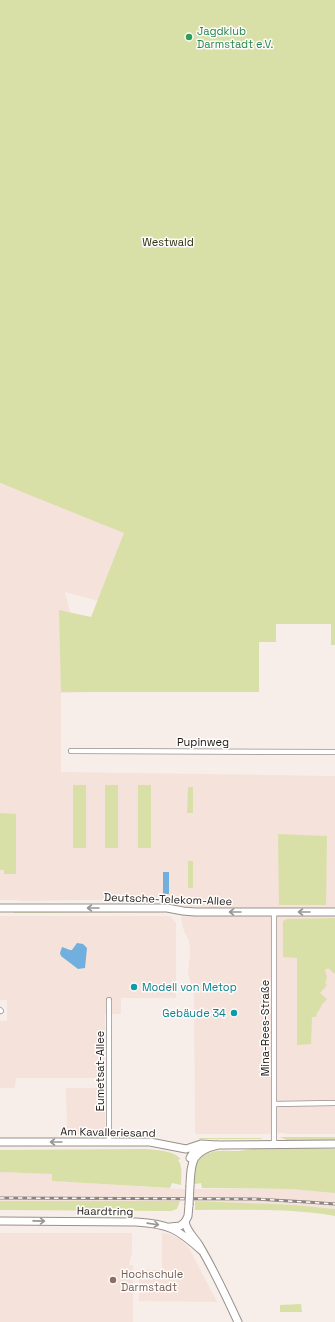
<svg xmlns="http://www.w3.org/2000/svg" width="335" height="1322" viewBox="0 0 335 1322" font-family="'Space Grotesk',sans-serif">
	<rect width="100%" height="100%" fill="#f7eee9"/>
	<!-- built -->
	<path fill="#f4e2db" d="M0,484L134,530L110,604L65,592L91,692L61,693V772L335,776V1134H286L282,1133L263,1134H195L194,994L188,973L190,953L189,940L184,931L181,919L184,903L170,899H152L19,901L18,900H0Z
		M0,916H166L171,917L176,923V998H121V1014H105L104,1078H16L15,1088H0V1021H7V1000H0Z
		M66,1088H105V1134H67Z
		M0,1172L52,1174V1181L180,1189H292L324,1191L335,1193V1209L295,1205L180,1201H0Z
		M0,1233H132V1253L129,1265H133V1322H0Z
		M162,1233L169,1234L180,1239L189,1248L217,1302L139,1301V1270H162Z"/>
	<!-- green -->
	<path fill="#d8e0a7" d="M0,0H335V645H331V624H276V642H259V692H61L59,610L91,617L124,533L0,483Z
		M73,785H86V848H73Z
		M105,785H118V848H105Z
		M138,785H151V848H138Z
		M188,787H193V813H187Z
		M0,813L16,814V874H4V870H0Z
		M278,834L327,836L326,905H279Z
		M188,861H193V888H188Z
		M169,910L168,912L14,913L13,912Z
		M335,918V974L328,968L325,970L327,978L325,983L327,985L320,993L327,999L321,1006V1007L317,1013L316,1017H312L311,1044L297,1045V958L283,957V921L287,919Z
		M280,1137H335V1140H287Z
		M199,1138H262V1139H199Z
		M257,1148H308L335,1149V1193L292,1189L202,1188L201,1183L191,1185C193,1177 194,1168 198,1161C207,1148 226,1151 239,1151C245,1150 251,1149 257,1148Z
		M0,1150L145,1149C157,1150 171,1150 180,1158V1159L178,1160C183,1166 181,1177 181,1185L172,1183L170,1188L52,1181V1174L0,1172Z
		M0,1201H180L177,1209L171,1211L0,1210Z
		M195,1201L295,1205L335,1209V1216C289,1208 241,1210 195,1210Z
		M301,1304L302,1312H280V1305Z"/>
	<!-- water -->
	<path fill="#71afdf" d="M163,872H169V894H163Z
		M77,943L83,944L87,948L85,968L78,969L61,956L60,953L62,947L70,950H72Z"/>
	<g fill="none" stroke-linecap="round" stroke-linejoin="round">
		<defs>
			<path id="street" d="M71,751L335,752
				M274,912V1144
				M0,1010L1,1011
				M274,1104L335,1103
				M109,1142V1000"/>
			<path id="secondary" d="M0,1142H150L186,1149L201,1144L217,1145
				M190,1158L194,1151L201,1147
				M170,1227L180,1226L185,1222"/>
			<path id="primary" d="M0,908H167L183,911L195,912H335
				M190,1185C191,1161 192,1151 218,1145L335,1144
				M189,1205L188,1216L185,1222C187,1232 194,1237 199,1245C214,1270 226,1296 238,1322
				M0,1221L136,1222C169,1224 178,1229 202,1251"/>
		</defs>
		<!-- street casing -->
		<use href="#street" stroke="#99908c" stroke-width="6"/>
		<!-- secondary casing -->
		<use href="#secondary" stroke="#99908c" stroke-width="9"/>
		<!-- primary casing -->
		<use href="#primary" stroke="#99908c" stroke-width="9"/>
		<!-- street -->
		<use href="#street" stroke="#fff" stroke-width="4.5"/>
		<!-- secondary -->
		<use href="#secondary" stroke="#fff" stroke-width="7"/>
		<!-- primary -->
		<use href="#primary" stroke="#fff" stroke-width="7"/>
		<defs>
			<path id="rail" d="M0,1198L255,1199L307,1202L335,1204"/>
		</defs>
		<!-- rail casing -->
		<use href="#rail" stroke="#8b8481" stroke-width="3"/>
		<!-- rail -->
		<use href="#rail" stroke="#fffdfc" stroke-width="1.5" stroke-dasharray="4.5" stroke-linecap="butt"/>
		<defs>
			<path id="primary-bridge" d="M189,1205L190,1185"/>
		</defs>
		<!-- primary-bridge casing -->
		<use href="#primary-bridge" stroke="#99908c" stroke-width="9" stroke-linecap="butt"/>
		<!-- primary-bridge -->
		<use href="#primary-bridge" stroke="#fff" stroke-width="7"/>
	</g>
	<!-- one-way arrows -->
	<defs><path id="oneway-shaft" d="M-6 0H5M1.5-3L5.5 0L1.5 3" fill="none" stroke-width="1.6" stroke-linecap="round" stroke-linejoin="round"/></defs>
	<g stroke="#989796">
		<use href="#oneway-shaft" transform="translate(93 908) rotate(180)"/>
		<use href="#oneway-shaft" transform="translate(235 912) rotate(180)"/>
		<use href="#oneway-shaft" transform="translate(304 912) rotate(-180)"/>
		<use href="#oneway-shaft" transform="translate(56 1142) rotate(-180)"/>
		<use href="#oneway-shaft" transform="translate(39 1221) rotate(1)"/>
		<use href="#oneway-shaft" transform="translate(153 1224) rotate(8)"/>
	</g>
	<!-- markers -->
	<circle fill="#2e9e5b" stroke="#fffdfc" stroke-width="1.5" cx="189" cy="37" r="4"/>
	<g fill="#0f9aa8" stroke="#fffdfc" stroke-width="1.5">
		<circle cx="134" cy="987" r="4"/>
		<circle cx="234" cy="1013" r="4"/>
	</g>
	<circle fill="#8d6e63" stroke="#fffdfc" stroke-width="1.5" cx="113" cy="1280" r="4"/>
	<g text-anchor="middle" dominant-baseline="central" stroke-width="3" stroke-linejoin="round" paint-order="stroke">
		<!-- leisure labels -->
		<g font-size="11" fill="#27864d" stroke="#fffdfc" text-anchor="start">
			<text x="197" y="31">Jagdklub<tspan x="197" dy="13">Darmstadt e.V.</tspan></text>
		</g>
		<!-- park labels -->
		<g font-size="11" fill="#2c2f0f" stroke="#fffdfc">
			<text x="168" y="242">Westwald</text>
		</g>
		<!-- street labels -->
		<g font-size="11" fill="#1b1816" stroke="#fffdfc">
			<text x="203" y="742">Pupinweg</text>
			<text transform="translate(168 899) rotate(2)">Deutsche-Telekom-Allee</text>
			<text transform="translate(265 1028) rotate(-90)">Mina-Rees-Straße</text>
			<text transform="translate(100 1071) rotate(-90)">Eumetsat-Allee</text>
			<text transform="translate(108 1132) rotate(1)">Am Kavalleriesand</text>
			<text transform="translate(105 1211) rotate(1)">Haardtring</text>
		</g>
		<!-- culture labels -->
		<g font-size="11" fill="#0d838f" stroke="#fffdfc" text-anchor="start">
			<text x="142" y="987">Modell von Metop</text>
			<text x="226" y="1013" text-anchor="end">Gebäude 34</text>
		</g>
		<!-- education labels -->
		<g font-size="11" fill="#785e54" stroke="#fffdfc" text-anchor="start">
			<text x="121" y="1274">Hochschule<tspan x="121" dy="13">Darmstadt</tspan></text>
		</g>
	</g>
</svg>
